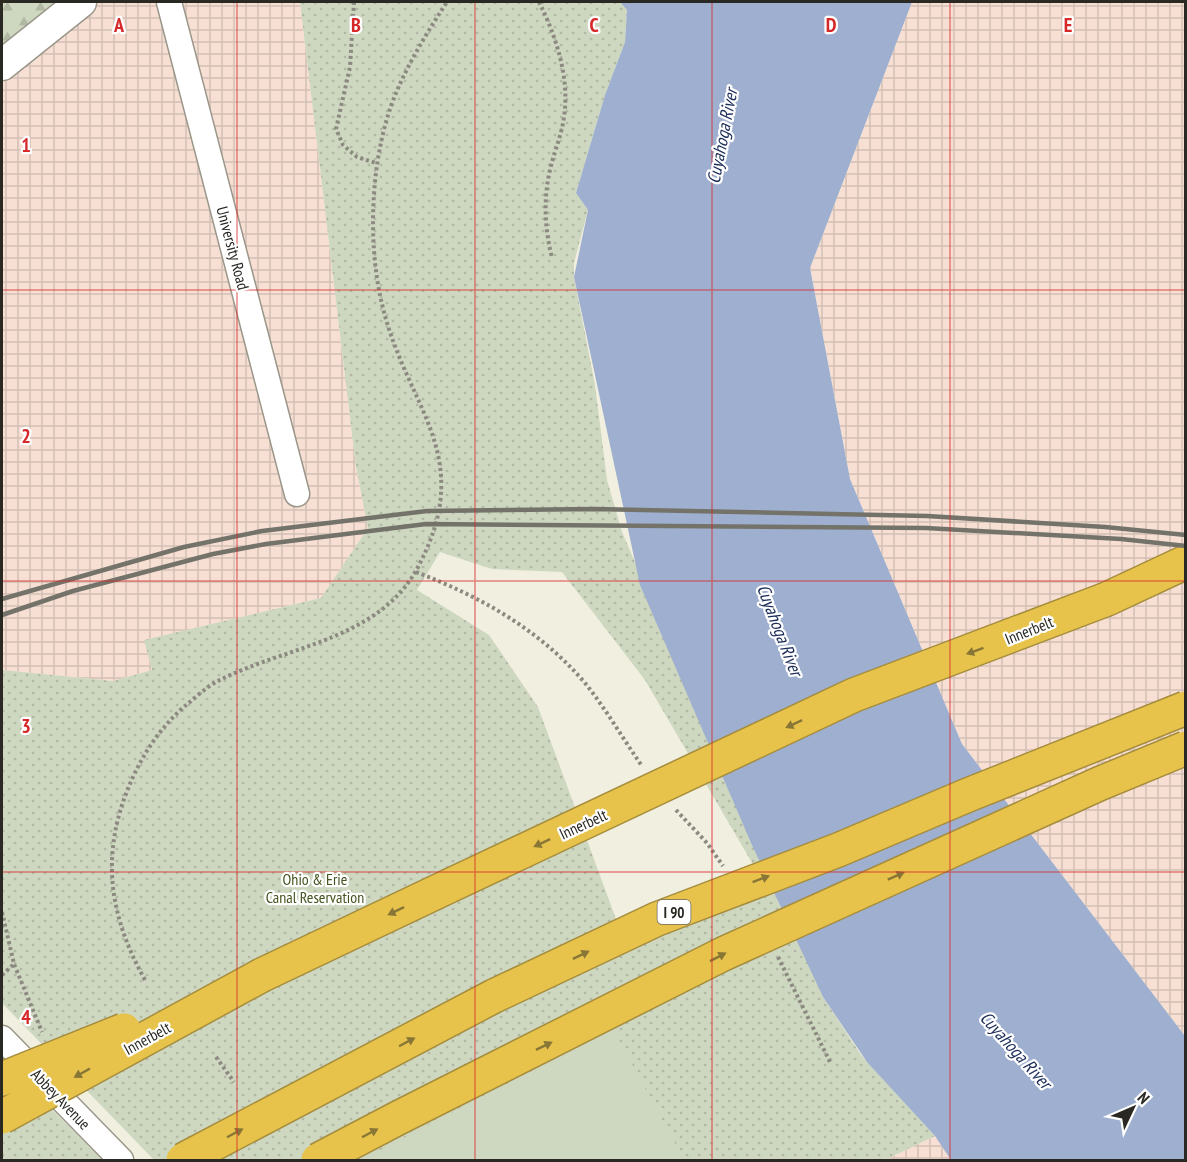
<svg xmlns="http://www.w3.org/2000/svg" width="1187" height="1162" viewBox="0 0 1187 1162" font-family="'PT Sans Narrow',sans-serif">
	<defs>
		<pattern id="industrial-grid" width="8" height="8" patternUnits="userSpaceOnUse" patternTransform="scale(1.5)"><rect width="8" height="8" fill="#f7dfd4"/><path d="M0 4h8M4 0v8" fill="none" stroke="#d4bfb6"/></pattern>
		<pattern id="forest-firs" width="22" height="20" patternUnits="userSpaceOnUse" patternTransform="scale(1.5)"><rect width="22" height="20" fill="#ced7c0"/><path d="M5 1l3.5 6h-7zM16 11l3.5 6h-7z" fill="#b1b9a5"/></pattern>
		<pattern id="park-dots" width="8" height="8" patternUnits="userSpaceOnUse" patternTransform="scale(1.5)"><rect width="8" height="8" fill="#ced7c0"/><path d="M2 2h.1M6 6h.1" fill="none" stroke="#b1b9a5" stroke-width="1.8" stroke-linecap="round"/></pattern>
	</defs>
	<rect width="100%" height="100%" fill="#f1efe0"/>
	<!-- industrial -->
	<path fill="url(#industrial-grid)" d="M81,2H300L356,467L368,528L321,598L145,640L152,670L113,681L2,670V65Z
		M912,2H1185V1036L962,744L850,479L810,268Z
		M935,1136L951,1160H885Z"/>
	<!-- forest -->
	<path fill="url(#forest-firs)" d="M2,2H81L2,65Z"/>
	<!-- park -->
	<path fill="url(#park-dots)" fill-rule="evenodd" d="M300,2H620L627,10L625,42L605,95L576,193L588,210L574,263V277L595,385L607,480L622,532L823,997L861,1055L935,1136L885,1160H154L2,1003V670L113,681L152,670L144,640L321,598L368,528L356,467ZM440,552L492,569L562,572L645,680L761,878L623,938L538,707L489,635L417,590Z
		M2,1059L102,1160H2Z"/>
	<!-- garden -->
	<path fill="#ced7c0" d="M613,1029L684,1160H361Z"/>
	<!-- water -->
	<path fill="#9eafcf" d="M620,2H912L810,268L850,479L962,744L1185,1036V1160H951L935,1136L867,1062L823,997L752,845L640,585L574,277L588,210L576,193L605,95L625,42L627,10Z"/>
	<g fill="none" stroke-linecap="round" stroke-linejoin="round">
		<defs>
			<path id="minor" d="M169,2L297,494
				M2,1038L121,1160"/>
			<path id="tertiary" d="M2,65L81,2"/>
			<path id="motorway" d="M1107,599L1186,562
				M262,975L449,886"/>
		</defs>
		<!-- minor casing -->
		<use href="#minor" stroke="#9a978a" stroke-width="27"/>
		<!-- tertiary casing -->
		<use href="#tertiary" stroke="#9a978a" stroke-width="33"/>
		<!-- motorway casing -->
		<use href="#motorway" stroke="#a58d3d" stroke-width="36"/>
		<!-- path -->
		<path stroke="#8c8a80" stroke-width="4" stroke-dasharray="3 3" stroke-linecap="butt" d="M354,2L350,67L336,129L343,145L357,157L376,163
			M539,2C556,36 570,78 564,117C562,133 556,147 552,162C543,194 544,226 552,258
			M416,572C481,597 539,629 585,683C606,709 623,739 642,766
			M676,810L707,843L723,866
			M2,912L14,964L42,1032
			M778,957L831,1064
			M2,975L14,964
			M145,980C107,912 100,849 133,777C146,749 162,726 185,706C195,698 206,687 218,681C285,646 379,641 418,567C478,454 406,408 382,304C366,238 371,145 400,84C413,55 430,28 447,2
			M216,1057L234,1082"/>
		<!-- minor -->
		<use href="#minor" stroke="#fff" stroke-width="24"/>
		<!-- tertiary -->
		<use href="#tertiary" stroke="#fff" stroke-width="30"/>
		<!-- motorway -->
		<use href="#motorway" stroke="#e8c34b" stroke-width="33"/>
		<!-- rail -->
		<path stroke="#74736a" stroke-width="4.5" d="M2,599L184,547L262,531L427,511L594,509L927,516L1105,527L1186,535
			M2,615L73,591L213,554L266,544L426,524L926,528L1121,539L1186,546"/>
		<defs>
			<path id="motorway-bridge" d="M449,886L854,695L1107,599
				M2,1079L124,1030
				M2,1117L262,975
				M183,1160L494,996L657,919L838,850L968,795L1186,708
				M318,1160L398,1118L723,954L1101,783L1186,748"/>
		</defs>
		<!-- motorway-bridge casing -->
		<use href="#motorway-bridge" stroke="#a58d3d" stroke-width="36" stroke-linecap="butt"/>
		<!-- motorway-bridge -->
		<use href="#motorway-bridge" stroke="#e8c34b" stroke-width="33"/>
	</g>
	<!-- one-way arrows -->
	<defs><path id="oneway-solid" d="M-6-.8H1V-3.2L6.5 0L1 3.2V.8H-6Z" transform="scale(1.5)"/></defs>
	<g fill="#887637">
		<use href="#oneway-solid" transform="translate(975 651) rotate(160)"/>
		<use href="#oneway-solid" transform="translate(794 724) rotate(155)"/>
		<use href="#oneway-solid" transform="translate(542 843) rotate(155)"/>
		<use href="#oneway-solid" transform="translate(896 876) rotate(-24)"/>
		<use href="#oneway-solid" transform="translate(761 879) rotate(-21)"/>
		<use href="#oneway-solid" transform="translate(396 911) rotate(154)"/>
		<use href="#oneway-solid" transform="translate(581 955) rotate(-26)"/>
		<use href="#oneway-solid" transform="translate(718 957) rotate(-27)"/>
		<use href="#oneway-solid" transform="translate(407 1042) rotate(-28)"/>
		<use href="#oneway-solid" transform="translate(544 1046) rotate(-26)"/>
		<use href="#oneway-solid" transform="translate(82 1073) rotate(151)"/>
		<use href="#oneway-solid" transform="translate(235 1133) rotate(-28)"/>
		<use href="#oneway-solid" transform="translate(370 1133) rotate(-28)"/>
	</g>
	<!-- grid -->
	<path fill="none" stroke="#d62828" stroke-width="1.5" stroke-opacity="0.55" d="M237,2V1160M475,2V1160M712,2V1160M950,2V1160M2,290H1186M2,581H1186M2,872H1186"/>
	<g text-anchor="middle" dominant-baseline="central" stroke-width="4.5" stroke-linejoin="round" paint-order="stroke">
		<!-- shield labels -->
		<rect fill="#fff" stroke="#696865" stroke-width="1.5" x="657.5" y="900" width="33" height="24" rx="4.5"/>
		<g font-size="15" font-weight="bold" fill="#292823">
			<text x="674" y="912">I 90</text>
		</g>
		<!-- street labels -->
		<g font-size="16" fill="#292823" stroke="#fff">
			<text transform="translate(233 248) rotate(75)">University Road</text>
			<text transform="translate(1029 630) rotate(-22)">Innerbelt</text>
			<text transform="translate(583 824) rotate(-25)">Innerbelt</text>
			<text transform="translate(147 1038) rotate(-29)">Innerbelt</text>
			<text transform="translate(61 1099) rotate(46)">Abbey Avenue</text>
		</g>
		<!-- park labels -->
		<g font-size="16" fill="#43541e" stroke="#fff">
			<text x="315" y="879">Ohio &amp; Erie<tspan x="315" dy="18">Canal Reservation</tspan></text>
		</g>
		<!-- water labels -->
		<g font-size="18" font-style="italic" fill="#1b2d58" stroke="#fff">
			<text transform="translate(722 136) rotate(-79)">Cuyahoga River</text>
			<text transform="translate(780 630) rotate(69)">Cuyahoga River</text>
			<text transform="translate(1016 1050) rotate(48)">Cuyahoga River</text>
		</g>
	</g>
	<g font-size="20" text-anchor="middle" font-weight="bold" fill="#d62828" stroke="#fff" stroke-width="4.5" stroke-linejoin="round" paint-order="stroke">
		<text x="119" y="32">A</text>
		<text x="356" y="32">B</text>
		<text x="594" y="32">C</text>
		<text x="831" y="32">D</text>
		<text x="1068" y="32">E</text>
		<text x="26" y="152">1</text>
		<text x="26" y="443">2</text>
		<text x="26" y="733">3</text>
		<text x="26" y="1024">4</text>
	</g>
	<!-- border -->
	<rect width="1187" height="1162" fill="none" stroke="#292823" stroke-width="6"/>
	<!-- north arrow -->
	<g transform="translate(1133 1108) rotate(46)" stroke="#ffffff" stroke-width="4.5" paint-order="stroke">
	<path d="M0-4.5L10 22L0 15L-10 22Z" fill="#292823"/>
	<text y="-9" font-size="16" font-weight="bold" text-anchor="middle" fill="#292823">N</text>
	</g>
</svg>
